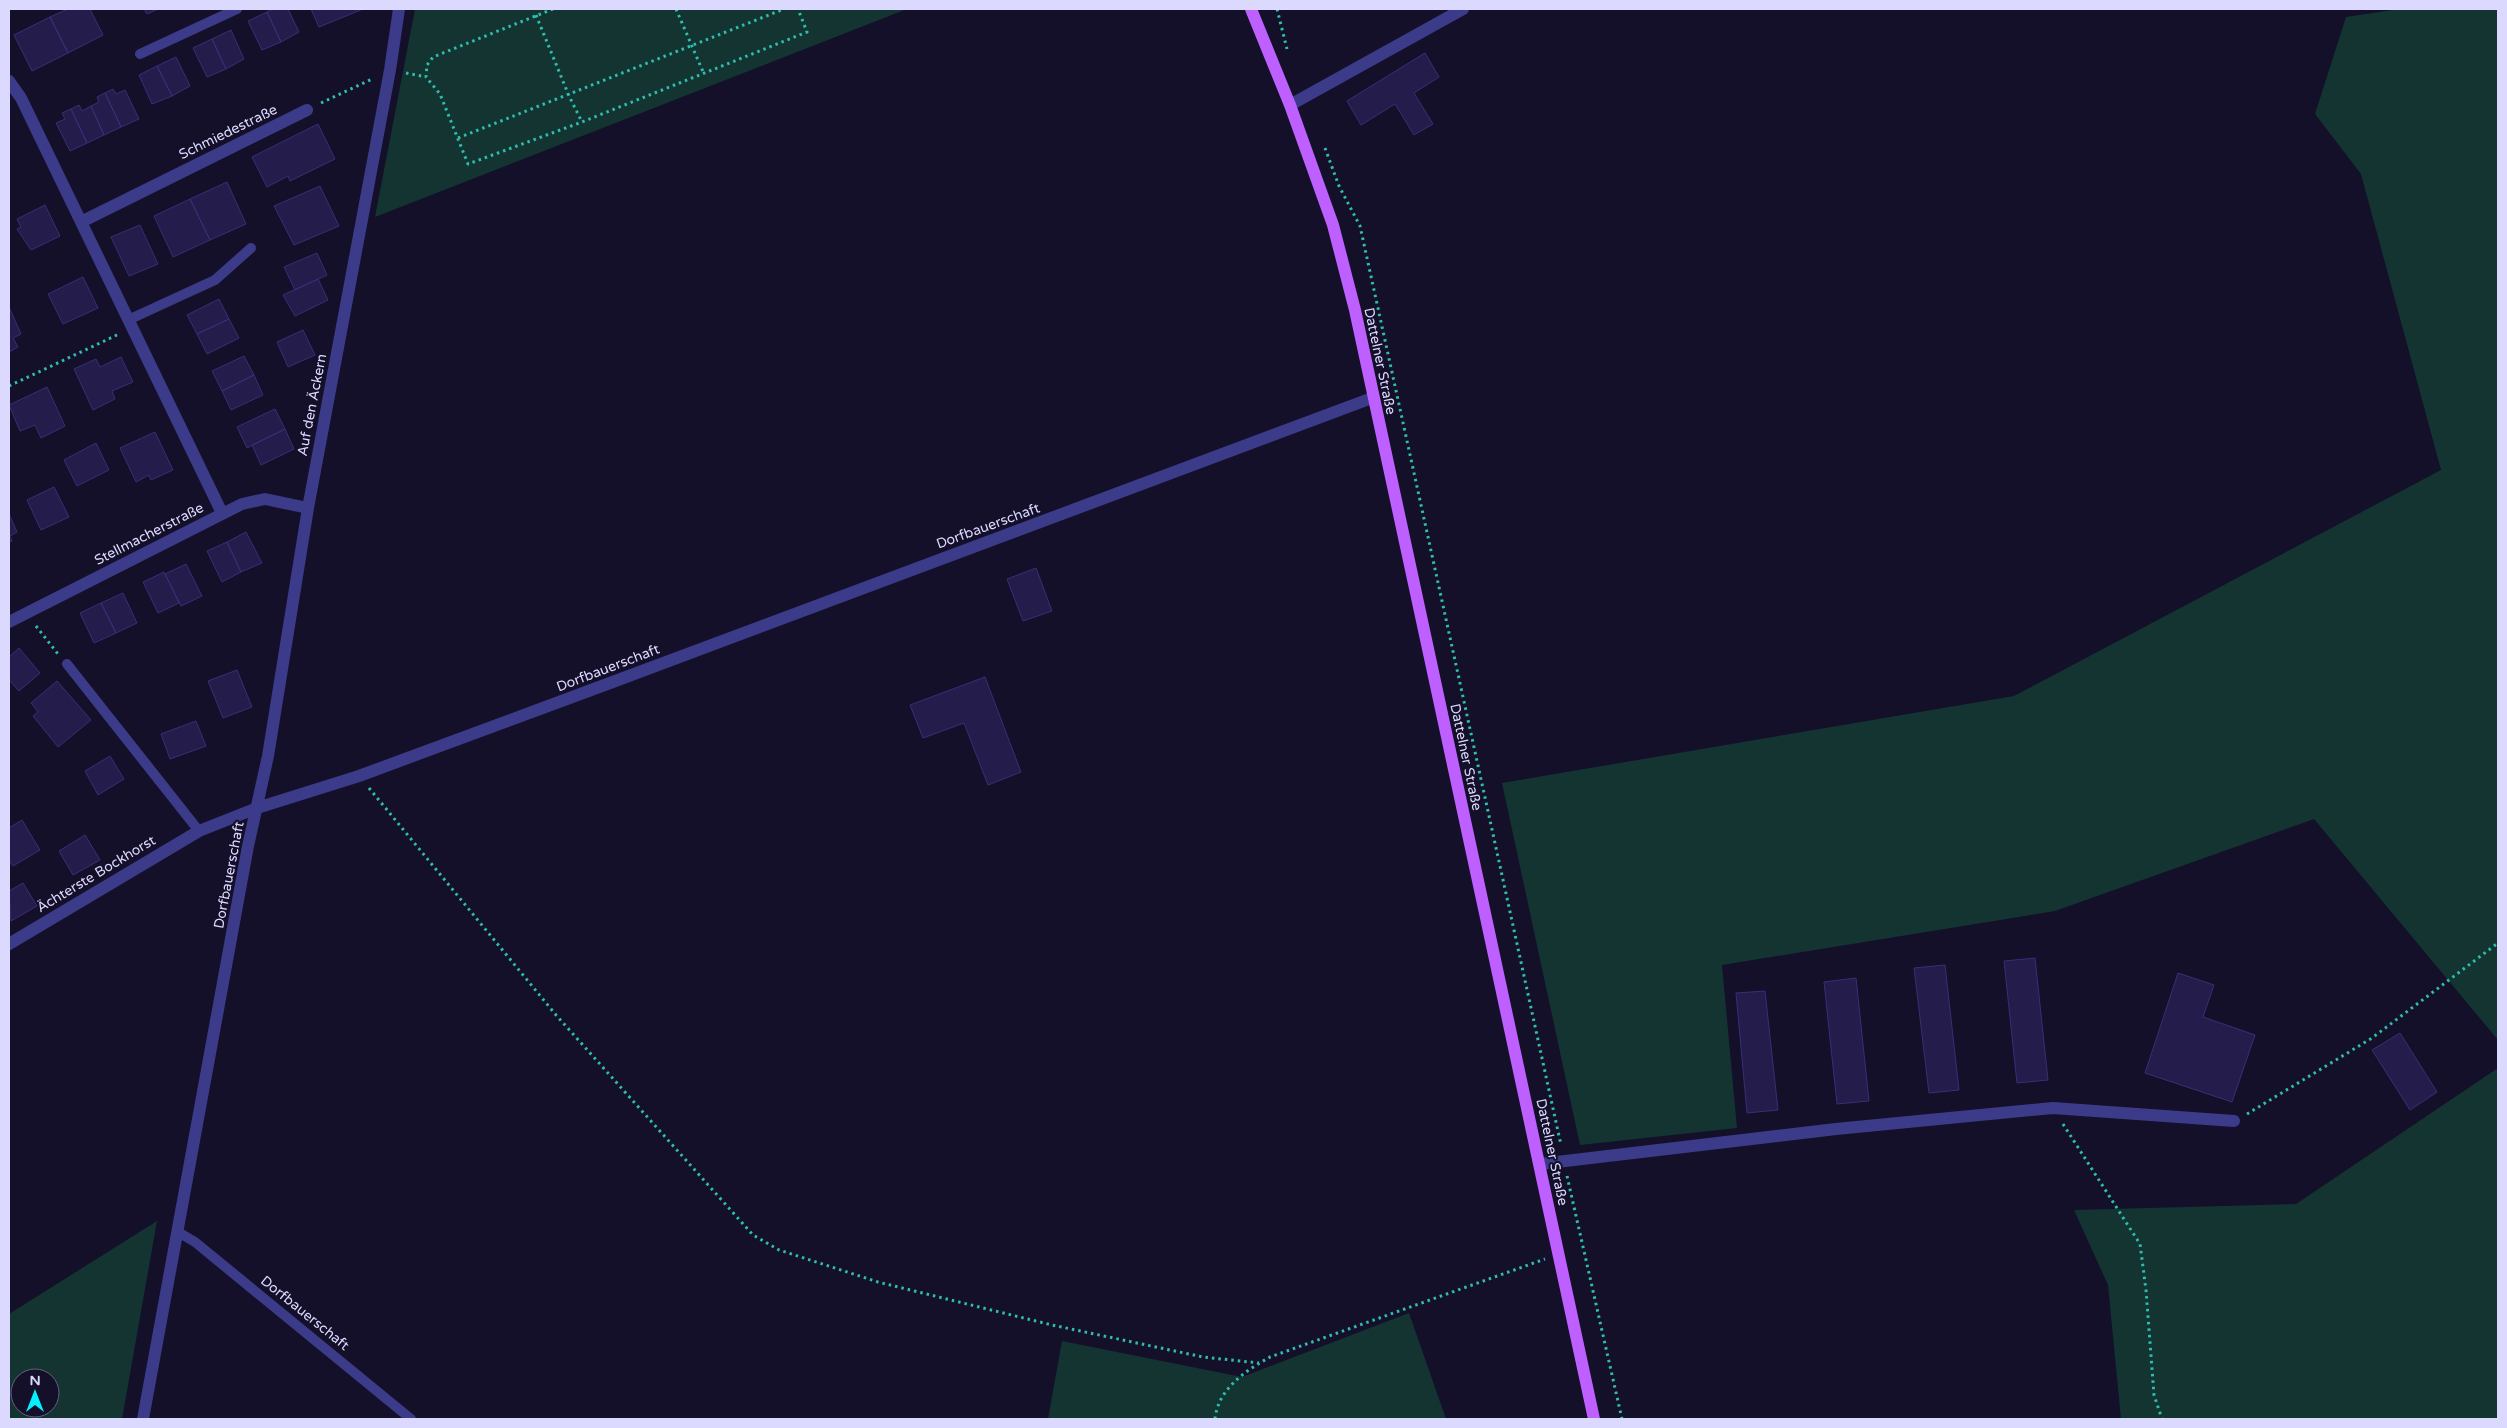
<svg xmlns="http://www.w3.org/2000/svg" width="2507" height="1428" viewBox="0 0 2507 1428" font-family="'Varela Round',sans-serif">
	<rect width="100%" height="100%" fill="#14102a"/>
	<!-- green -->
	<path fill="#133431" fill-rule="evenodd" d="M415,9H907L375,217Z
		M2399,9H2498V1040L2314,819L2055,911L1722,965L1737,1128L1580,1145L1502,783L2014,696L2441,470L2361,174L2315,114L2346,17Z
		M2498,1068V1419H2121L2108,1285L2074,1210L2296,1204Z
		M157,1221L122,1419H9V1314ZM20,1378H50V1408H20Z
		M1409,1313L1446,1419H1048L1062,1341L1242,1377Z"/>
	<!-- building -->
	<path fill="#241c4b" stroke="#3a2e77" d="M68,9H90L103,35L68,53L50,17Z
		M144,9H158L147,14Z
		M273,9H288L299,32L281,42L267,12Z
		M311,9H363L319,27Z
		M267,12L281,42L262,50L248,21Z
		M50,17L68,53L32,71L14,35Z
		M231,30L244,59L226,69L212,39Z
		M212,39L226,69L207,77L193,48Z
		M1425,53L1439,77L1414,93L1433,124L1414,135L1395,104L1361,125L1347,101Z
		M176,57L190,86L172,96L157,66Z
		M157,66L172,96L152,104L139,75Z
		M113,89L116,94L125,90L139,119L121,127L105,93Z
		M105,93L121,127L104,135L91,106L99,102L97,97Z
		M79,105L82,111L91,106L104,135L87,143L71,109Z
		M71,109L87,143L70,151L56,123L65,119L62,113Z
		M318,124L335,159L290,181L288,176L267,187L252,157Z
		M227,182L246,224L210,240L190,199Z
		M320,186L339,226L294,245L274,206Z
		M190,199L210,240L173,257L154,216Z
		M45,205L60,236L31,250L17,229L21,227L17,219Z
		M140,225L158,264L129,276L111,237Z
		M317,253L327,275L295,290L284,267Z
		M83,277L98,308L63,324L48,294Z
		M318,279L328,300L295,316L283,295Z
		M219,299L229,319L197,334L187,315Z
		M9,307L21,334L13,338L18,347L9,352Z
		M229,319L239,338L207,354L197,334Z
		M303,330L315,355L288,367L277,342Z
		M244,356L254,375L222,391L212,371Z
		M121,357L133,382L112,391L115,399L93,410L74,369L96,359L100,367Z
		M254,375L263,395L231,410L222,391Z
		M47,387L65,426L41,438L35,425L20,431L9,405Z
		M275,409L285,429L247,448L237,427Z
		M285,429L294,449L261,465L252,445Z
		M155,432L173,470L151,480L149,475L136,482L120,448Z
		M96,443L109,470L77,486L64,460Z
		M54,487L69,517L41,530L27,500Z
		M9,514L17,532L10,536L12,541L9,542Z
		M246,532L262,563L241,572L227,542Z
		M227,542L241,572L222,582L207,551Z
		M186,564L202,596L181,606L165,574Z
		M1036,568L1052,611L1023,621L1007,579Z
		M164,572L179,603L158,613L143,582Z
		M123,593L137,623L116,633L101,603Z
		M101,603L116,633L94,643L80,613Z
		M19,648L40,673L19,691L9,680V657Z
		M237,670L252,707L223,718L208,681Z
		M985,677L1021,772L988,785L964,723L923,738L910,705Z
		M57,681L91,720L58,747L33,716L38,712L31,703Z
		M196,721L206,746L170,759L161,734Z
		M110,756L124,779L98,795L85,771Z
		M22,820L40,850L13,866L9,860V828Z
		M85,835L100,860L73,875L59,851Z
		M23,883L37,906L11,921L9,891Z
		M2035,958L2048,1080L2017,1083L2004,961Z
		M1945,965L1959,1090L1929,1093L1914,968Z
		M2178,973L2214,985L2203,1017L2255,1035L2232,1102L2145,1073Z
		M1856,978L1869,1101L1837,1104L1824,982Z
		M1765,991L1778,1110L1747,1113L1736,993Z
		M2400,1033L2437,1092L2410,1110L2372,1050Z"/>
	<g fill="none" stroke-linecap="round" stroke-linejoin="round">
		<!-- path -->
		<path stroke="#2fbdaf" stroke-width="3" stroke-dasharray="2.5 4" stroke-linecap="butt" d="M553,9L433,57L427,65L426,77L440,94L468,164L582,122L807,32L798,9
			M676,9L704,74
			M1277,9L1287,49
			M536,15L569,96L582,122
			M406,73L426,77
			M321,103L372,79
			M458,138L784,9
			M1325,148L1339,186L1360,226L1561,1145
			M9,386L119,334
			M36,626L58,654
			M369,788L556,1015L753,1235L779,1250L878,1282L1052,1325L1203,1357L1259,1363
			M2247,1114L2372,1038L2498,943
			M2063,1124L2140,1244L2146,1290L2154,1395L2162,1419
			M1567,1176L1622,1419
			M1215,1419C1218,1389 1245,1371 1270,1357L1545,1259"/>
		<!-- service -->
		<path stroke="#3b3b89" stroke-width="10" d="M140,54L237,9
			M128,320L215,280L251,248
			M67,664L199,831
			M178,1232L195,1242L411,1419"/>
		<!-- minor -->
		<path stroke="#3b3b89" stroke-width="12" d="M9,81L21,98L222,513
			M1290,105L1463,9
			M81,222L307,110
			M9,622L242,504L265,499L308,508
			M9,944L199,831L257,808L359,776L610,683L1372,398
			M1540,1164L1836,1129L2053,1108L2234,1121
			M143,1419L248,846L268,756L308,508L390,70L399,9"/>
		<!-- primary -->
		<path stroke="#be60ff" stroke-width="12" d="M1251,9L1290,105L1333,225L1355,310L1594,1419"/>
	</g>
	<g text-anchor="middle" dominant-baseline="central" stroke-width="4" stroke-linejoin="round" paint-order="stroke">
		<!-- street labels -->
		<g font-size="14" fill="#dcd9ff" stroke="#14102a">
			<text transform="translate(228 132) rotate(-26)">Schmiedestraße</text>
			<text transform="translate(1380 361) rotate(78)">Dattelner Straße</text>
			<text transform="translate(312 405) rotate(-79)">Auf den Äckern</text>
			<text transform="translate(988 526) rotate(-20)">Dorfbauerschaft</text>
			<text transform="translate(149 534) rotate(-27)">Stellmacherstraße</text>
			<text transform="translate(608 668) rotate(-21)">Dorfbauerschaft</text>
			<text transform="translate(1466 757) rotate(78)">Dattelner Straße</text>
			<text transform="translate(96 874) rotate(-31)">Ächterste Bockhorst</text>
			<text transform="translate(229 875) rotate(-79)">Dorfbauerschaft</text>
			<text transform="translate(1552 1152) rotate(78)">Dattelner Straße</text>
			<text transform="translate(305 1313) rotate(39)">Dorfbauerschaft</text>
		</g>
	</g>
	<!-- border -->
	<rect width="2507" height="1428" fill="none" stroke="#dcd9ff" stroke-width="20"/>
	<!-- north arrow -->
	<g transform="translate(35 1393)"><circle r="24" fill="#14102a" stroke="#64607f"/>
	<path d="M0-4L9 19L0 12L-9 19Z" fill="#05efff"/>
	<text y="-8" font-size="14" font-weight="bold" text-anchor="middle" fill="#dcd9ff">N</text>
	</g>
</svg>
